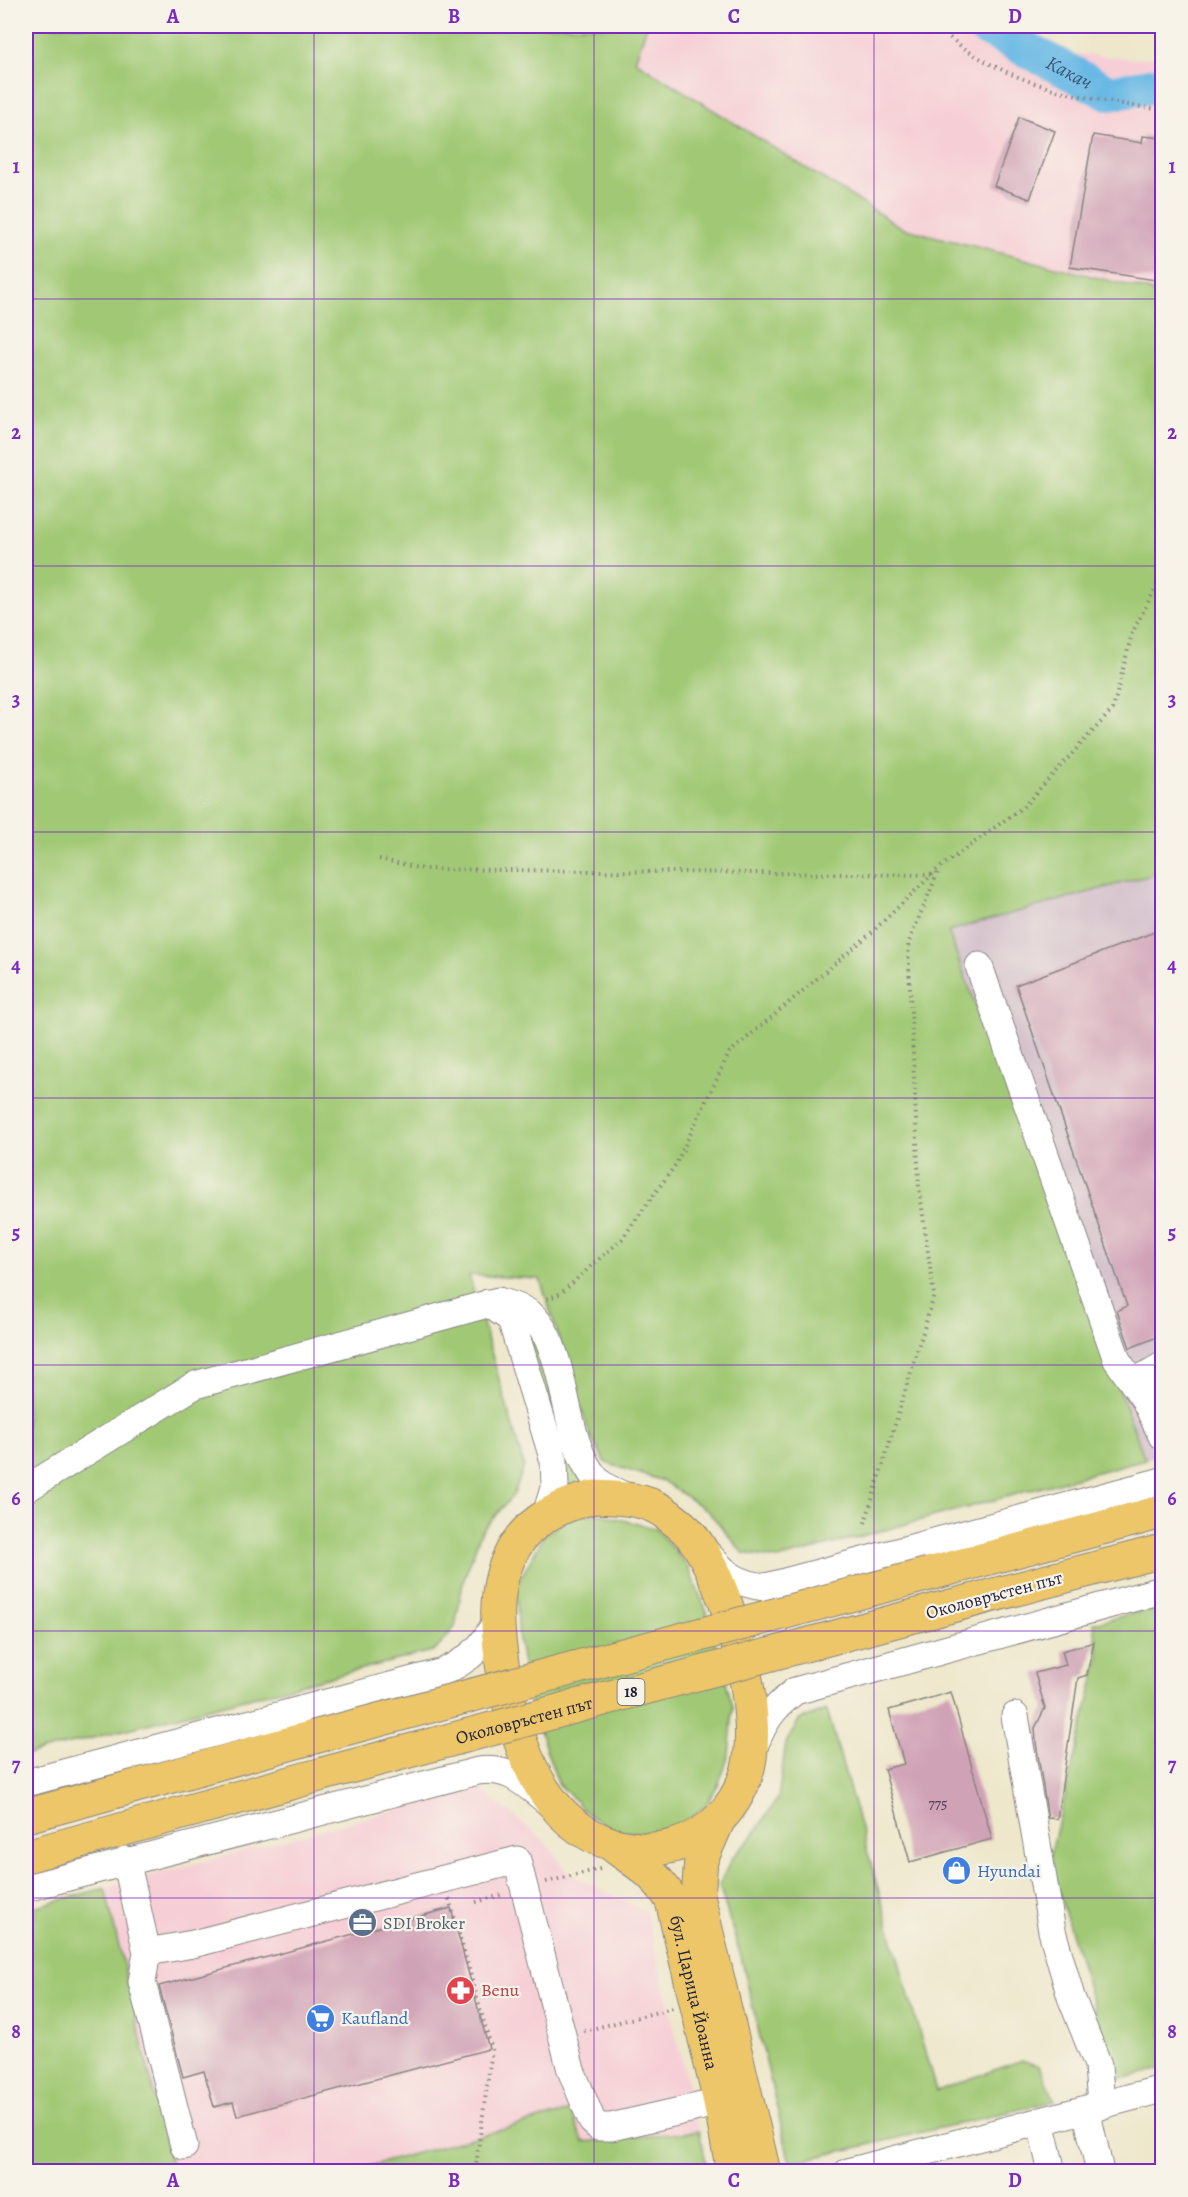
<svg xmlns="http://www.w3.org/2000/svg" width="1188" height="2197" viewBox="0 0 1188 2197" font-family="Alegreya,serif">
	<rect width="100%" height="100%" fill="#f7f3e8"/>
	<filter id="ink" filterUnits="userSpaceOnUse"><feTurbulence type="fractalNoise" baseFrequency=".0167" numOctaves="2"/><feDisplacementMap in="SourceGraphic" scale="12" xChannelSelector="R" yChannelSelector="G"/><feConvolveMatrix kernelMatrix="1 2 1 2 8 2 1 2 1" color-interpolation-filters="sRGB"/></filter>
	<filter id="wash" filterUnits="userSpaceOnUse"><feTurbulence type="fractalNoise" baseFrequency=".008" numOctaves="4" result="noise"/><feDisplacementMap in="SourceGraphic" scale="24" xChannelSelector="R" yChannelSelector="G"/><feGaussianBlur stdDeviation="1.35" result="paint"/><feColorMatrix in="noise" values="0 0 0 0 0 0 0 0 0 0 0 0 0 0 0 0 0 1.4 0 .05"/><feComposite in="paint" operator="in"/></filter>
	<g filter="url(#wash)">
		<rect width="100%" height="100%" fill="#eee7cb"/>
		<!-- built -->
		<path fill="#f6cfd6" d="M647,26H1025L1072,53L1135,59L1162,56V294L902,228L635,60Z
			M478,1788L542,1838L570,1874L646,1912L699,2131L584,2142L570,2111L348,2171H177L171,2165L105,1888Z"/>
		<!-- industrial -->
		<path fill="#d1bdc9" d="M1162,872V1455L1145,1459L948,931Z"/>
		<!-- green -->
		<path fill="#a1c975" stroke="#627658" stroke-width="1.5" d="M26,26H647L635,61L902,228L1162,294V872L948,931L1145,1459L778,1559L743,1553L709,1512L663,1481L606,1463L591,1438L540,1279L469,1275L524,1466L514,1494L481,1532L463,1582L455,1627L436,1650L26,1755Z
			M528,1327L536,1339L571,1465L593,1490L559,1498Z
			M597,1513L656,1529L687,1566L705,1607L733,1707L729,1755L718,1785L705,1806L675,1830L651,1833L619,1832L590,1816L558,1783L530,1703L519,1641L516,1586L545,1534L572,1518Z
			M1162,1606V2069L1116,2080L1049,1860L1099,1659L1094,1623Z
			M827,1710L936,2091L1022,2060L1039,2066L1055,2101L790,2163L741,1957L719,1885L732,1858L752,1837L778,1798L786,1743L799,1720Z
			M105,1888L171,2165L177,2171H26V1909Z
			M570,2111L584,2142L699,2131L708,2171L348,2172Z"/>
		<g fill="none" stroke-linecap="round" stroke-linejoin="round">
			<!-- river -->
			<path stroke="#6ab9e5" stroke-width="36" id="s1" d="M982,26L1109,93L1162,84"/>
		</g>
		<g id="blocks">
			<!-- building -->
			<path fill="#d0a2b6" d="M1019,117L1055,131L1030,199L994,186Z
				M1093,135L1142,143L1143,136L1162,138V281L1070,267Z
				M1162,929V1335L1130,1348L1117,1311L1127,1306L1016,985Z
				M1094,1642L1087,1675L1078,1678L1057,1819L1048,1818L1036,1743L1035,1728L1045,1708L1035,1673L1066,1665L1062,1651Z
				M951,1692L992,1839L910,1862L884,1769L904,1764L889,1710Z
				M451,1908L489,2049L237,2116L233,2102L214,2107L204,2071L183,2077L159,1986Z"/>
		</g>
	</g>
	<g filter="url(#ink)">
		<use href="#blocks" fill-opacity="0" stroke="#888483" stroke-width="1.5"/>
		<g fill="none" stroke-linecap="round" stroke-linejoin="round">
			<defs>
				<path id="minor" d="M979,966L1117,1360L1145,1400L1162,1436
					M488,1303L511,1319L554,1461L555,1485L546,1515
					M1133,1383L1162,1366
					M26,1489L195,1385L498,1301C512,1305 529,1309 538,1322C569,1361 562,1442 597,1480C604,1488 619,1493 629,1498
					M707,1553C726,1575 737,1584 766,1587L1162,1481
					M1015,1716L1052,1931L1071,1997L1098,2065L1101,2106
					M753,1749C764,1721 771,1710 795,1691L1162,1590
					M26,1783L443,1672C472,1658 483,1647 497,1620
					M126,1860L147,1952L142,1982L184,2146
					M26,1888L478,1771C509,1766 525,1784 548,1802
					M147,1952L193,1944L517,1860L571,2070L592,2121L598,2127H611L720,2102
					M1086,2109L1100,2172
					M1040,2121L1052,2172
					M848,2172L1162,2089"/>
				<g id="major">
					<path d="M594,1497C617,1498 644,1498 664,1512C672,1518 683,1526 690,1534C728,1579 766,1718 746,1775C734,1810 708,1836 673,1846C653,1851 635,1850 615,1845C541,1824 516,1743 504,1676C497,1633 491,1587 514,1548C532,1518 562,1505 594,1497Z"/>
					<path d="M718,1821L701,1860L698,1896L764,2172"/>
					<path id="s2" d="M616,1848C639,1864 658,1876 672,1901L720,2102L733,2172"/>
				</g>
				<path id="highway" d="M929,1574L1162,1512
					M940,1609L1162,1551
					M26,1816L314,1737
					M26,1856L323,1774"/>
			</defs>
			<!-- minor casing -->
			<use href="#minor" stroke="#888483" stroke-width="29"/>
			<!-- major casing -->
			<use href="#major" stroke="#888483" stroke-width="35"/>
			<!-- highway casing -->
			<use href="#highway" stroke="#888483" stroke-width="35"/>
			<!-- path -->
			<path stroke="#888483" stroke-width="4" stroke-dasharray="1.5 4.5" stroke-linecap="butt" d="M936,26C1002,85 1078,98 1162,110
				M379,859L423,869L931,875
				M547,1299L561,1293L622,1239L676,1164L729,1053L870,934L939,868L1023,807L1113,709L1132,633L1162,576
				M865,1523L934,1296L919,1186L908,944L938,872
				M546,1882L600,1869
				M449,1899L492,2050L475,2172
				M476,1902L505,1894
				M584,2031L673,2008"/>
			<!-- minor -->
			<use href="#minor" stroke="#fff" stroke-width="27"/>
			<!-- major -->
			<use href="#major" stroke="#ecc669" stroke-width="33"/>
			<!-- highway -->
			<use href="#highway" stroke="#ecc669" stroke-width="33"/>
			<defs>
				<g id="highway-bridge">
					<path d="M314,1737L929,1574"/>
					<path id="s3" d="M323,1774L940,1609"/>
				</g>
			</defs>
			<!-- highway-bridge casing -->
			<use href="#highway-bridge" stroke="#888483" stroke-width="35" stroke-linecap="butt"/>
			<!-- highway-bridge -->
			<use href="#highway-bridge" stroke="#ecc669" stroke-width="33"/>
		</g>
	</g>
	<!-- grid -->
	<path fill="none" stroke="#7b2cbf" stroke-width="1.5" stroke-opacity="0.55" d="M314,26V2172M594,26V2172M874,26V2172M26,299H1162M26,566H1162M26,832H1162M26,1098H1162M26,1365H1162M26,1631H1162M26,1898H1162"/>
	<!-- icons -->
	<defs>
		<symbol id="shop-disc" viewBox="-11 -11 22 22"><circle r="9.5" fill="#3f7fe0" stroke="#f7f3e8"/><path d="M-5-2.5h2.3a2.7 3.5 0 0 1 5.4 0H5L5.5 6h-11ZM-1.5-2.5h3a1.5 2.3 0 0 0-3 0Z" fill="#fff"/></symbol>
		<symbol id="office-disc" viewBox="-11 -11 22 22"><circle r="9.5" fill="#5c6f8a" stroke="#f7f3e8"/><path d="M-6-3h4V-5.5h4V-3h4V5H-6ZM-1-4.5V-3h2v-1.5ZM-6 0V1H6V0Z" fill="#fff"/></symbol>
		<symbol id="pharmacy-disc" viewBox="-11 -11 22 22"><circle r="9.5" fill="#e0444e" stroke="#f7f3e8"/><path d="M-2-6h4v4h4v4h-4v4h-4v-4h-4v-4h4Z" fill="#fff"/></symbol>
		<symbol id="supermarket-disc" viewBox="-11 -11 22 22"><circle r="9.5" fill="#3f7fe0" stroke="#f7f3e8"/><path d="M-6-5.5h2.5l.6 2H6L4.5 2H-2.5L-4.4-4H-6ZM-1.5 3.2a1.3 1.3 0 1 0 .1 0ZM3 3.2a1.3 1.3 0 1 0 .1 0Z" fill="#fff"/></symbol>
	</defs>
	<g fill-rule="evenodd">
		<use href="#shop-disc" x="940" y="1854" width="33" height="33"/>
		<use href="#office-disc" x="346" y="1906" width="33" height="33"/>
		<use href="#pharmacy-disc" x="444" y="1974" width="33" height="33"/>
		<use href="#supermarket-disc" x="304" y="2002" width="33" height="33"/>
	</g>
	<g text-anchor="middle" dominant-baseline="central" stroke-width="4.5" stroke-linejoin="round" paint-order="stroke">
		<!-- number labels -->
		<g font-size="15" fill="#4e425a">
			<text x="938" y="1804">775</text>
		</g>
		<!-- shield labels -->
		<rect fill="#f7f3e8" stroke="#62616f" stroke-width="1.5" x="617.5" y="1679" width="27" height="26" rx="4.5"/>
		<g font-size="16" font-weight="bold" fill="#22223b">
			<text x="631" y="1692">18</text>
		</g>
		<!-- street labels -->
		<g font-size="18" fill="#22223b" stroke="#f7f3e8">
			<text transform="translate(994 1595) rotate(-15)">Околовръстен път</text>
			<text stroke="none"><textPath href="#s3" startOffset="208">Околовръстен път</textPath></text>
			<text stroke="none"><textPath href="#s2" startOffset="172">бул. Царица Йоанна</textPath></text>
		</g>
		<!-- shop labels -->
		<g font-size="18" fill="#366cbe" stroke="#f7f3e8" text-anchor="start">
			<text x="977" y="1871">Hyundai</text>
			<text x="341" y="2018">Kaufland</text>
		</g>
		<!-- service labels -->
		<g font-size="18" fill="#4e5e75" stroke="#f7f3e8" text-anchor="start">
			<text x="383" y="1923">SDI Broker</text>
		</g>
		<!-- health labels -->
		<g font-size="18" fill="#be3a42" stroke="#f7f3e8" text-anchor="start">
			<text x="481" y="1990">Benu</text>
		</g>
		<!-- water labels -->
		<g font-size="20" font-style="italic" fill="#3b5776" stroke="#f7f3e8">
			<text stroke="none"><textPath href="#s1" startOffset="99">Какач</textPath></text>
		</g>
	</g>
	<!-- margin -->
	<rect width="1188" height="2197" fill="none" stroke="#f7f3e8" stroke-width="66"/>
	<rect x="33" y="33" width="1122" height="2131" fill="none" stroke="#7b2cbf" stroke-width="2"/>
	<g font-size="20" text-anchor="middle" font-weight="bold" fill="#7b2cbf">
		<text x="173" y="23">A</text>
		<text x="454" y="23">B</text>
		<text x="734" y="23">C</text>
		<text x="1015" y="23">D</text>
		<text x="16" y="173">1</text>
		<text x="1172" y="173">1</text>
		<text x="16" y="439">2</text>
		<text x="1172" y="439">2</text>
		<text x="16" y="706">3</text>
		<text x="1172" y="706">3</text>
		<text x="16" y="972">4</text>
		<text x="1172" y="972">4</text>
		<text x="16" y="1239">5</text>
		<text x="1172" y="1239">5</text>
		<text x="16" y="1505">6</text>
		<text x="1172" y="1505">6</text>
		<text x="16" y="1771">7</text>
		<text x="1172" y="1771">7</text>
		<text x="16" y="2038">8</text>
		<text x="1172" y="2038">8</text>
		<text x="173" y="2187">A</text>
		<text x="454" y="2187">B</text>
		<text x="734" y="2187">C</text>
		<text x="1015" y="2187">D</text>
	</g>
</svg>
